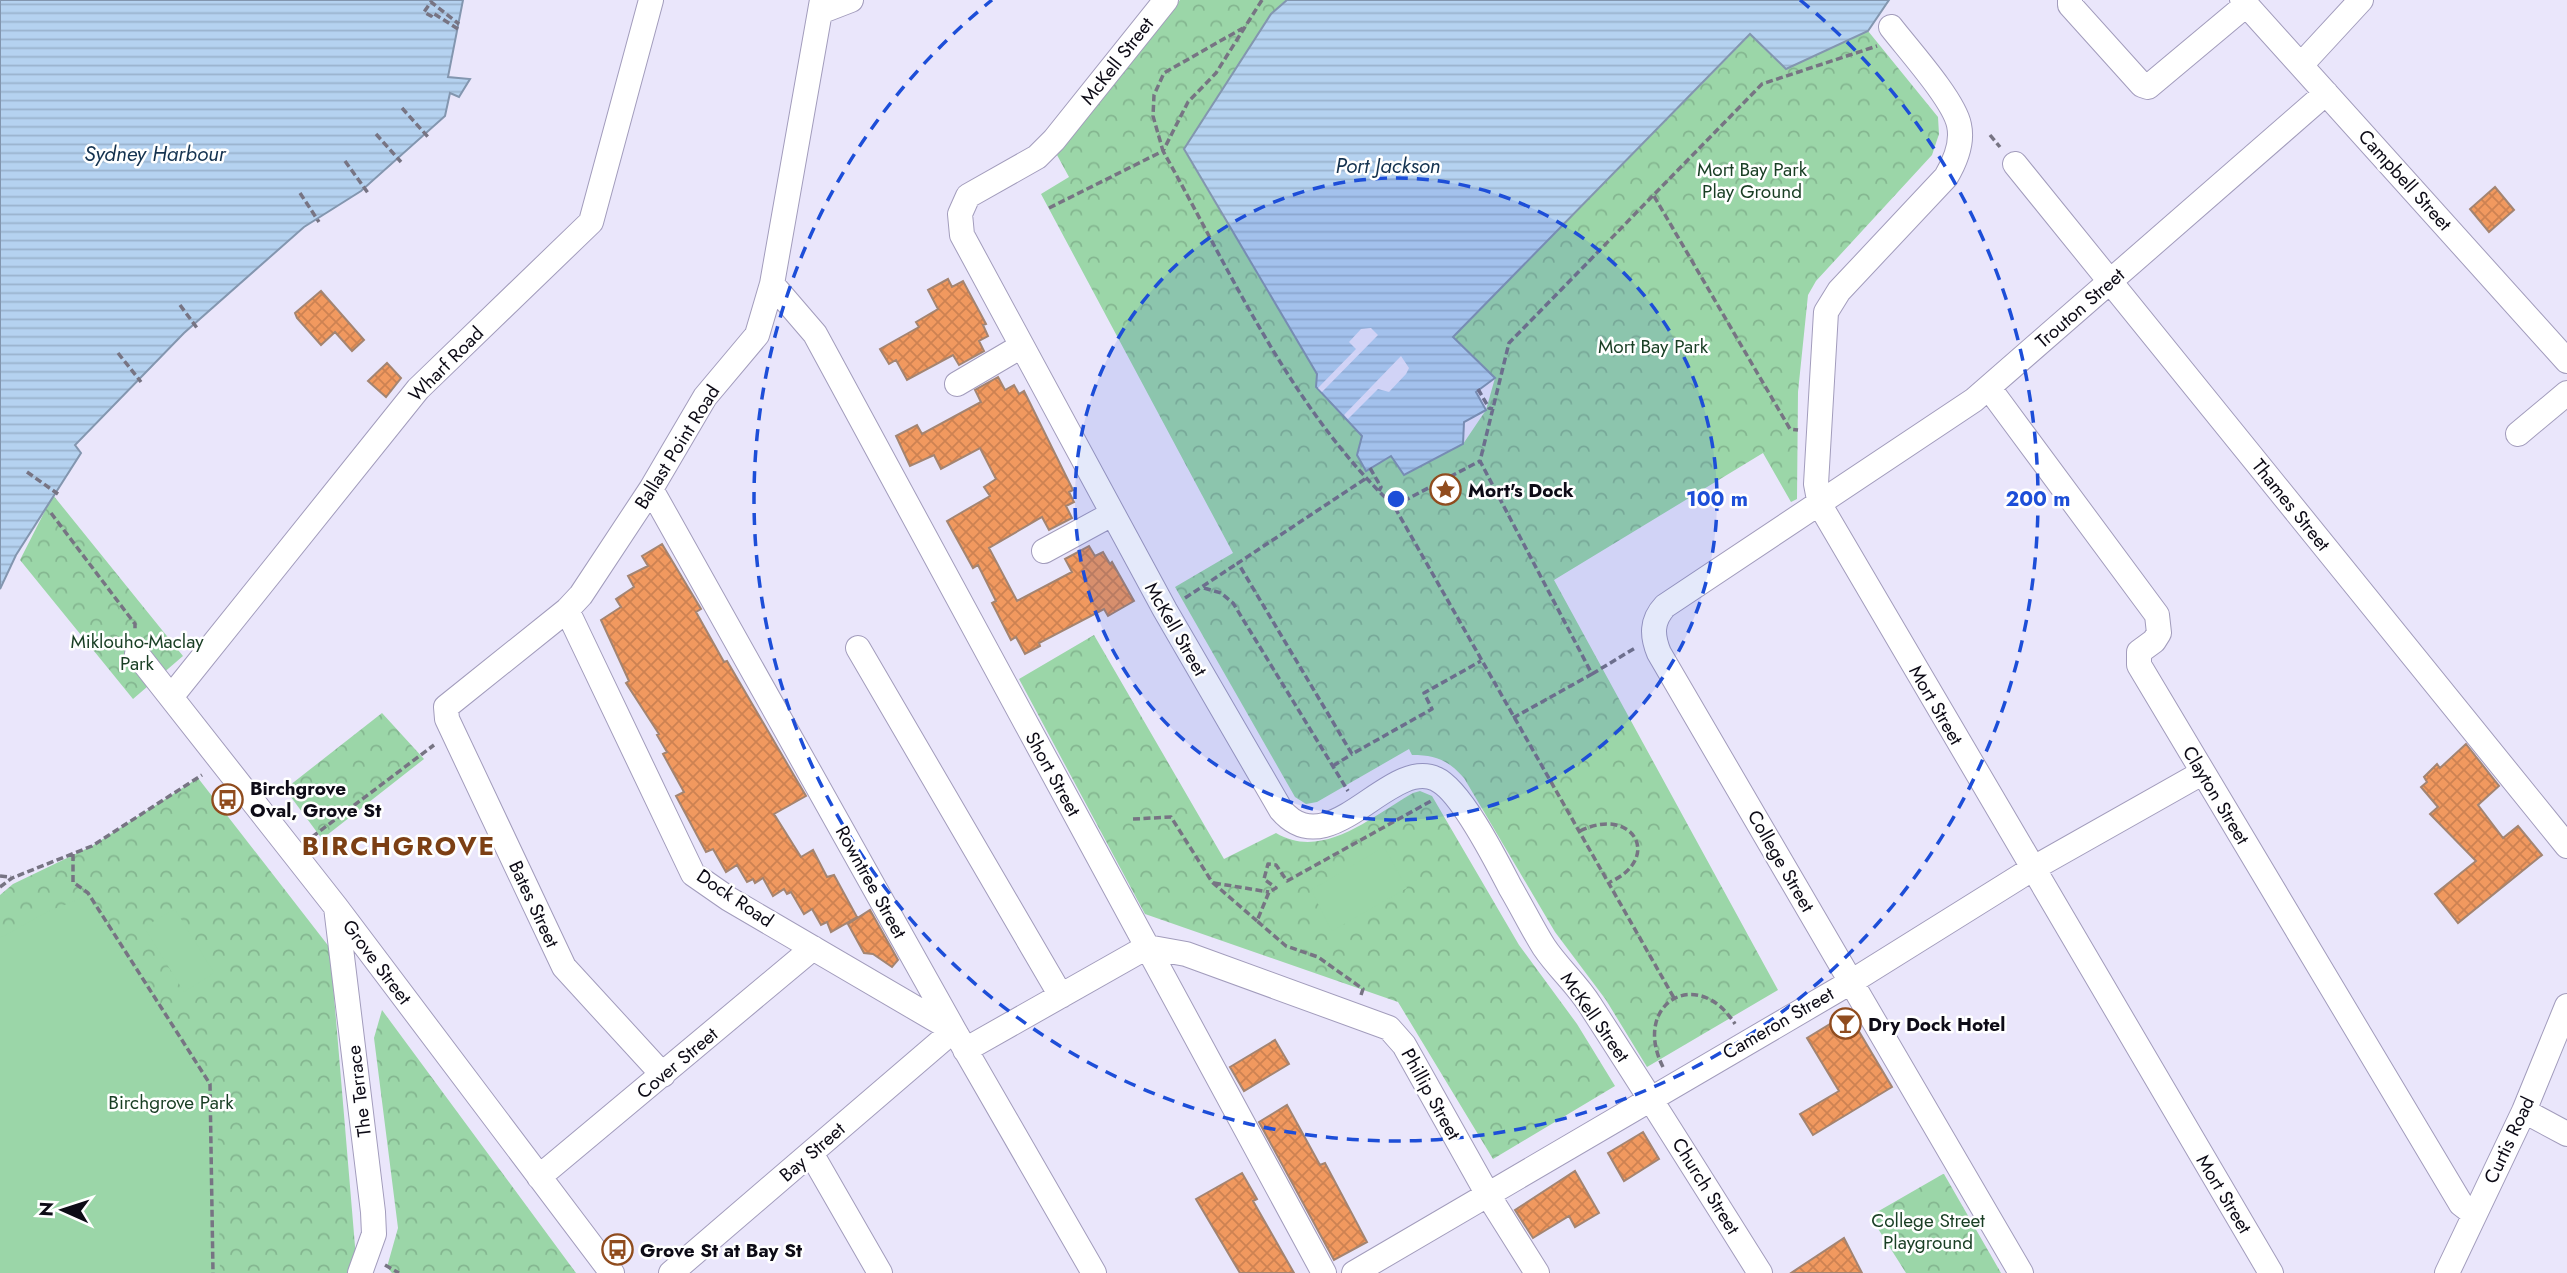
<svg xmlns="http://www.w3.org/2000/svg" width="2567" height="1273" viewBox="0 0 2567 1273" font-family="Jost,sans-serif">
	<defs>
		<pattern id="park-crowns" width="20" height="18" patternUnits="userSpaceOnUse" patternTransform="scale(1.75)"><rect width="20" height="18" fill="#9bd6a8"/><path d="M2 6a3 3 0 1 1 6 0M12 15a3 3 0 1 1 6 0" fill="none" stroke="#84b690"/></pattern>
		<pattern id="water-rules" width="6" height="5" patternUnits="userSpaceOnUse" patternTransform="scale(1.75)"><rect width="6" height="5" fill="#b5d2f0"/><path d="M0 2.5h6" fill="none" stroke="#9ab3cd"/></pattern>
		<pattern id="building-cross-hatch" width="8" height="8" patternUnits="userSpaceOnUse" patternTransform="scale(1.75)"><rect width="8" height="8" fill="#f1995f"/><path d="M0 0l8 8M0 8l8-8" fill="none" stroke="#cd8252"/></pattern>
	</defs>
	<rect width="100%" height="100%" fill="#eae6fb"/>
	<!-- park -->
	<path fill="url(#park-crowns)" d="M1180,0H1287L1271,15L1184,150L1317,374L1316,387L1362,436L1357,455L1367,470L1391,456L1463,444L1486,410L1495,378L1453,337L1751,34L1786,69L1868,31L1938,117L1939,134L1932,155L1816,281L1808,295L1798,392L1797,499L1791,502L1763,453L1554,580L1778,990L1647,1067L1606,1000L1555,932L1464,778C1448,760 1436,755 1412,755L1409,749L1317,802L1306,804L1295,797L1175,587L1233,553L1041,194L1069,177L1057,155Z
		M53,495L183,656L133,699L20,560Z
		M1094,635L1224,859L1276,833C1323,861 1372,816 1413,793L1420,791L1432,796L1519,945L1577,1024L1615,1086L1493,1159L1398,1002L1145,914L1019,679Z
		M382,713L424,759L322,839L285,789Z
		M198,778L330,948L356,1258L349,1273H0V895L13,884L92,846Z
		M382,1010L576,1273H392L387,1267L398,1228L374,1038Z
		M1943,1174H1944L2001,1273H1906L1870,1216Z"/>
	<!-- pitch -->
	<path fill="#9bd6a8" d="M1384,847L1407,888L1332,931L1311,890Z
		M87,896L217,1087L220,1273H0V938L47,912Z
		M175,909L214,973L184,992L144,927Z"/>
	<!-- water -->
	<path fill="url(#water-rules)" stroke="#8396af" stroke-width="2" d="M0,0H463L448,77L470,79L459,97L450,93L445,116L361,191L304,227L184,333L75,445L81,453L16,555L0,589Z
		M1287,0H1889L1868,31L1786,69L1750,34L1453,337L1495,378L1476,392L1486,410L1464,422L1463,444L1404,475L1391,456L1366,471L1357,455L1362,436L1316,387L1317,374L1184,149L1271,14Z"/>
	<!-- pier -->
	<path fill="#eae6fb" d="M1371,328L1378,335L1322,392L1318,388L1356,349L1349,342L1361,329Z
		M1401,356L1409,368L1406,374L1389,392L1378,389L1348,419L1344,415Z"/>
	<!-- building -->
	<path fill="url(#building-cross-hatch)" stroke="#a38471" stroke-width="2" d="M2495,187L2514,210L2489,232L2470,209Z
		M948,279L952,287L963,281L986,324L983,325L988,336L979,341L984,351L959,365L953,355L907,380L896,360L889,364L880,349L919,327L916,322L938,309L928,290Z
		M321,291L364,340L352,351L335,332L321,345L297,318L295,313Z
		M387,363L401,378L386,397L368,381Z
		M998,377L1005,390L1014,385L1019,394L1024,391L1073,490L1069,492L1074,502L1066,506L1072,518L1049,530L1042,517L989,548L1017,601L1072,572L1065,559L1089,546L1095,556L1103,552L1110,564L1112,562L1134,601L1108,616L1104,609L1039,643L1040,646L1025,654L1016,637L1011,640L992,603L996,601L978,565L973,568L947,521L990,496L984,487L996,479L980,448L941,469L934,455L910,466L896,436L917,425L922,434L981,402L975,390Z
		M662,544L701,609L696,612L724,662L727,661L806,796L774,814L801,857L813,850L827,877L834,875L857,917L831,932L827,922L821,925L812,909L804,914L791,892L787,894L784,889L773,896L763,878L755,883L753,879L747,882L737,865L726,872L713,849L706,852L676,796L684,792L663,754L667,752L657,735L659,734L626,683L629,681L601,620L621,607L616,599L634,587L628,576L648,566L642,556Z
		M2466,744L2499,786L2478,805L2503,838L2518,826L2542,855L2458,923L2435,894L2476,861L2430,814L2438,807L2421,787L2427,782L2424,777L2437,764L2440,768Z
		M870,910L898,960L892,967L873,954L864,953L848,924Z
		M1848,1013L1892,1087L1813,1135L1800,1114L1839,1091L1807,1038Z
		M1275,1040L1289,1064L1244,1091L1230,1067Z
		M1287,1105L1320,1165L1325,1163L1367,1242L1334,1260L1259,1122Z
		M1643,1132L1659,1159L1624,1181L1608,1153Z
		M1575,1171L1599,1213L1575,1227L1569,1216L1533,1238L1515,1210Z
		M1242,1173L1257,1199L1253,1201L1294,1273H1240L1196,1199Z
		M1844,1238L1862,1273H1791Z"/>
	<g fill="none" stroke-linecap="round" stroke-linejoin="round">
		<defs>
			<path id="minor" d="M1166,0L1054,140L1037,157L968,196L960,214L962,235L1165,610L1281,810C1330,867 1389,757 1436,779C1461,790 1497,862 1510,887C1522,907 1532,928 1544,947C1558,968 1577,984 1590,1005C1648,1094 1704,1184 1760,1273
				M2070,0V5L2142,85L2148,87L2246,5
				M2242,0L2567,361
				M820,12L851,0
				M1891,27C1908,49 1954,100 1959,125C1963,143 1955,162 1946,177L1839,291L1826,312L1816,484L1820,505L2271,1273
				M2301,65L2361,0
				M2015,164L2567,846
				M772,284L815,334L1324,1273
				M957,384L1020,347
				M1989,388L2157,615L2159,633L2154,641L2139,652V665L2461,1204L2474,1214
				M2518,434L2567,393
				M651,489L954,1030L1094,1273
				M1044,551L1112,514
				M567,610L693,874L729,899L953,1030
				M858,648L1061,996
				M137,654L336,907L612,1273
				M171,697L418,389L591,222L651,0
				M336,907L373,1212L374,1234L360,1273
				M965,1050L1147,947L1186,954L1389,1028L1404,1045L1488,1195L1537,1273
				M663,1075L564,967L447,719L446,707L567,610L581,595L651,489L705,397L757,335L772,284L822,0
				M2524,1111L2567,1134
				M811,1153L880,1273
				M539,1177L813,948
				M671,1273L954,1030
				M1354,1273L1851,982L2032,869L2202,773
				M2021,1273L1659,653C1652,636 1651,621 1665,606L1974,400L2326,93
				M2447,1273L2524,1111L2567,1006"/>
		</defs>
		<!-- minor casing -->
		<use href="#minor" stroke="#a29cbc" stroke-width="26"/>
		<!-- path -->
		<path stroke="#777483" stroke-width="3.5" stroke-dasharray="7 3.5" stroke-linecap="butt" d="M1262,0L1216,73L1188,102L1163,151C1232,274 1291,409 1394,506L1674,998
			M458,29L433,13L431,16L424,12L431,2L459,24
			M402,108L428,137
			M376,134L401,162
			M1990,135L2000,147
			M345,161L368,193
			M300,193L319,222
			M1654,196L1790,429L1798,430
			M1049,208L1163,151L1153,116L1154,95L1164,73L1243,28
			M180,305L197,328
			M118,353L141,382
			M1478,389L1489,408L1493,409
			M1370,468L1381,487L1379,491
			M27,472L58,494
			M1365,479L1238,563L1352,754L1432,709L1424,693L1481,661
			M1394,506L1480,461
			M51,513L135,624V631
			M1204,588L1221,593L1233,603L1348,791
			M1185,598L1238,563
			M1592,674L1635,648
			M1513,718L1592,674L1480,461L1509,343L1762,84L1877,46
			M1333,766L1352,754
			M1133,819L1171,817L1212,882L1257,921
			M1580,831C1633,805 1663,858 1610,882
			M312,837L434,745
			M73,854V882L88,893L210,1084L213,1273
			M0,876L11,877
			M1214,883L1269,892
			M0,887L12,878L92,846L202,775
			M1361,995L1363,989L1318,957L1286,946L1257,921L1269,892L1276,888L1264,879L1268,864L1276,865L1287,881L1431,801
			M1663,1067C1631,1004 1697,964 1735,1024
			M385,1265L399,1273"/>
		<!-- minor -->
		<use href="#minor" stroke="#fff" stroke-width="24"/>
	</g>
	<!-- distance rings -->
	<circle cx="1396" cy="499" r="321" fill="#1d4ed8" fill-opacity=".12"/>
	<g fill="none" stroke="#1d4ed8" stroke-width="3.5" stroke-dasharray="12 9">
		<circle cx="1396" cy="499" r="321"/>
		<path d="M1800 0A642 642 0 1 1 992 0"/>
	</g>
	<!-- icons -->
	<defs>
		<symbol id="sight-ring" viewBox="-11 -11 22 22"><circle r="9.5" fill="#fff" stroke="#904c1e" stroke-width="1.5"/><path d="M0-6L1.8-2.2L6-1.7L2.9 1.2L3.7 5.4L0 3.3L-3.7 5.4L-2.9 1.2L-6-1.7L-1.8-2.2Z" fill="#904c1e"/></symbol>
		<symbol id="bus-ring" viewBox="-11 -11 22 22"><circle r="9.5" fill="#fff" stroke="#904c1e" stroke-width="1.5"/><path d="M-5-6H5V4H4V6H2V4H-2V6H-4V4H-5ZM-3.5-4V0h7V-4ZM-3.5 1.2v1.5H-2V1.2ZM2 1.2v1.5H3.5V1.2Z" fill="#904c1e"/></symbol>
		<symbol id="bar-ring" viewBox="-11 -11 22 22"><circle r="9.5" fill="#fff" stroke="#904c1e" stroke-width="1.5"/><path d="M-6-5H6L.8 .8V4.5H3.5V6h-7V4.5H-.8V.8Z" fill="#904c1e"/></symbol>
	</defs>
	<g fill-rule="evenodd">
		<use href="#sight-ring" x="1428" y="472" width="35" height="35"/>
		<use href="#bus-ring" x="210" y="782" width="35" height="35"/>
		<use href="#bar-ring" x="1828" y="1006" width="35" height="35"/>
		<use href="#bus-ring" x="600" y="1232" width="35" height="35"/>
	</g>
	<g text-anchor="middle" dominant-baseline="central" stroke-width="5" stroke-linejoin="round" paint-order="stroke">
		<!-- street labels -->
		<g font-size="19" fill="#0d0b16" stroke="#fff">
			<text transform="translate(1117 61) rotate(-52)">McKell Street</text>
			<text transform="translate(2405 180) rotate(48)">Campbell Street</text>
			<text transform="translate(2080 308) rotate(-41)">Trouton Street</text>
			<text transform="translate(446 364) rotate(-45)">Wharf Road</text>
			<text transform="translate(677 447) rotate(-58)">Ballast Point Road</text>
			<text transform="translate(2291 505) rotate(51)">Thames Street</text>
			<text transform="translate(1176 629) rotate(60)">McKell Street</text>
			<text transform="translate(1936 705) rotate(60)">Mort Street</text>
			<text transform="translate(1053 774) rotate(61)">Short Street</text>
			<text transform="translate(2216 795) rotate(59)">Clayton Street</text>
			<text transform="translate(1781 861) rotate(60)">College Street</text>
			<text transform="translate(871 882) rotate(61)">Rowntree Street</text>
			<text transform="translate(735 898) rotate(34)">Dock Road</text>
			<text transform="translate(534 904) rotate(65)">Bates Street</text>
			<text transform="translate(377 962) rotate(53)">Grove Street</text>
			<text transform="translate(1595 1017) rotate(55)">McKell Street</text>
			<text transform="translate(1778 1023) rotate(-30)">Cameron Street</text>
			<text transform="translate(677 1063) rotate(-40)">Cover Street</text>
			<text transform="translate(359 1091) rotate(-97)">The Terrace</text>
			<text transform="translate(1431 1094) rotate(61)">Phillip Street</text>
			<text transform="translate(2509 1140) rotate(-65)">Curtis Road</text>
			<text transform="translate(812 1152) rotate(-41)">Bay Street</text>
			<text transform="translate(1706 1186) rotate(58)">Church Street</text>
			<text transform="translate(2224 1194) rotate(59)">Mort Street</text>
		</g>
		<!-- park labels -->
		<g font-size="19" fill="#193e24" stroke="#fff">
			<text x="1752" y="169">Mort Bay Park<tspan x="1752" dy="22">Play Ground</tspan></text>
			<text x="1653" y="346">Mort Bay Park</text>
			<text x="137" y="641">Miklouho-Maclay<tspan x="137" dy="22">Park</tspan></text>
			<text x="171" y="1102">Birchgrove Park</text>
			<text x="1928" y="1220">College Street<tspan x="1928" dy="22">Playground</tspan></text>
		</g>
		<!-- poi labels -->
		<g font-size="19" font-weight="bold" fill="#0d0b16" stroke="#fff" text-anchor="start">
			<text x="1468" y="490">Mort's Dock</text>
			<text x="250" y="788">Birchgrove<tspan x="250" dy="22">Oval, Grove St</tspan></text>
			<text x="1868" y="1024">Dry Dock Hotel</text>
			<text x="640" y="1250">Grove St at Bay St</text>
		</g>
		<!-- water labels -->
		<g font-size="21" font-style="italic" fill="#153350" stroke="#fff">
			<text x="155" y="154">Sydney Harbour</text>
			<text x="1388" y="166">Port Jackson</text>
		</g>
		<!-- district labels -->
		<g font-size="26" font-weight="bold" letter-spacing="2" fill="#7c3f14" stroke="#fff">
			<text x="399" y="846">BIRCHGROVE</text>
		</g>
	</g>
	<circle cx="1396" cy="499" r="10" fill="#1d4ed8" stroke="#fff" stroke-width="3.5"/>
	<g font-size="21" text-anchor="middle" font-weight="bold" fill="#1d4ed8" stroke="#fff" stroke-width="5" stroke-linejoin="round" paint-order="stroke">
		<text x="1717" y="506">100 m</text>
		<text x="2038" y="506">200 m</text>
	</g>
	<!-- north arrow -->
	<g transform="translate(63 1210) rotate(273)" stroke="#ffffff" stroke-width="5" paint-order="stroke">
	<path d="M0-5L12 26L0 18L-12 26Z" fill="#0d0b16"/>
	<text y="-10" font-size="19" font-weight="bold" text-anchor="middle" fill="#0d0b16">N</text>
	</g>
</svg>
